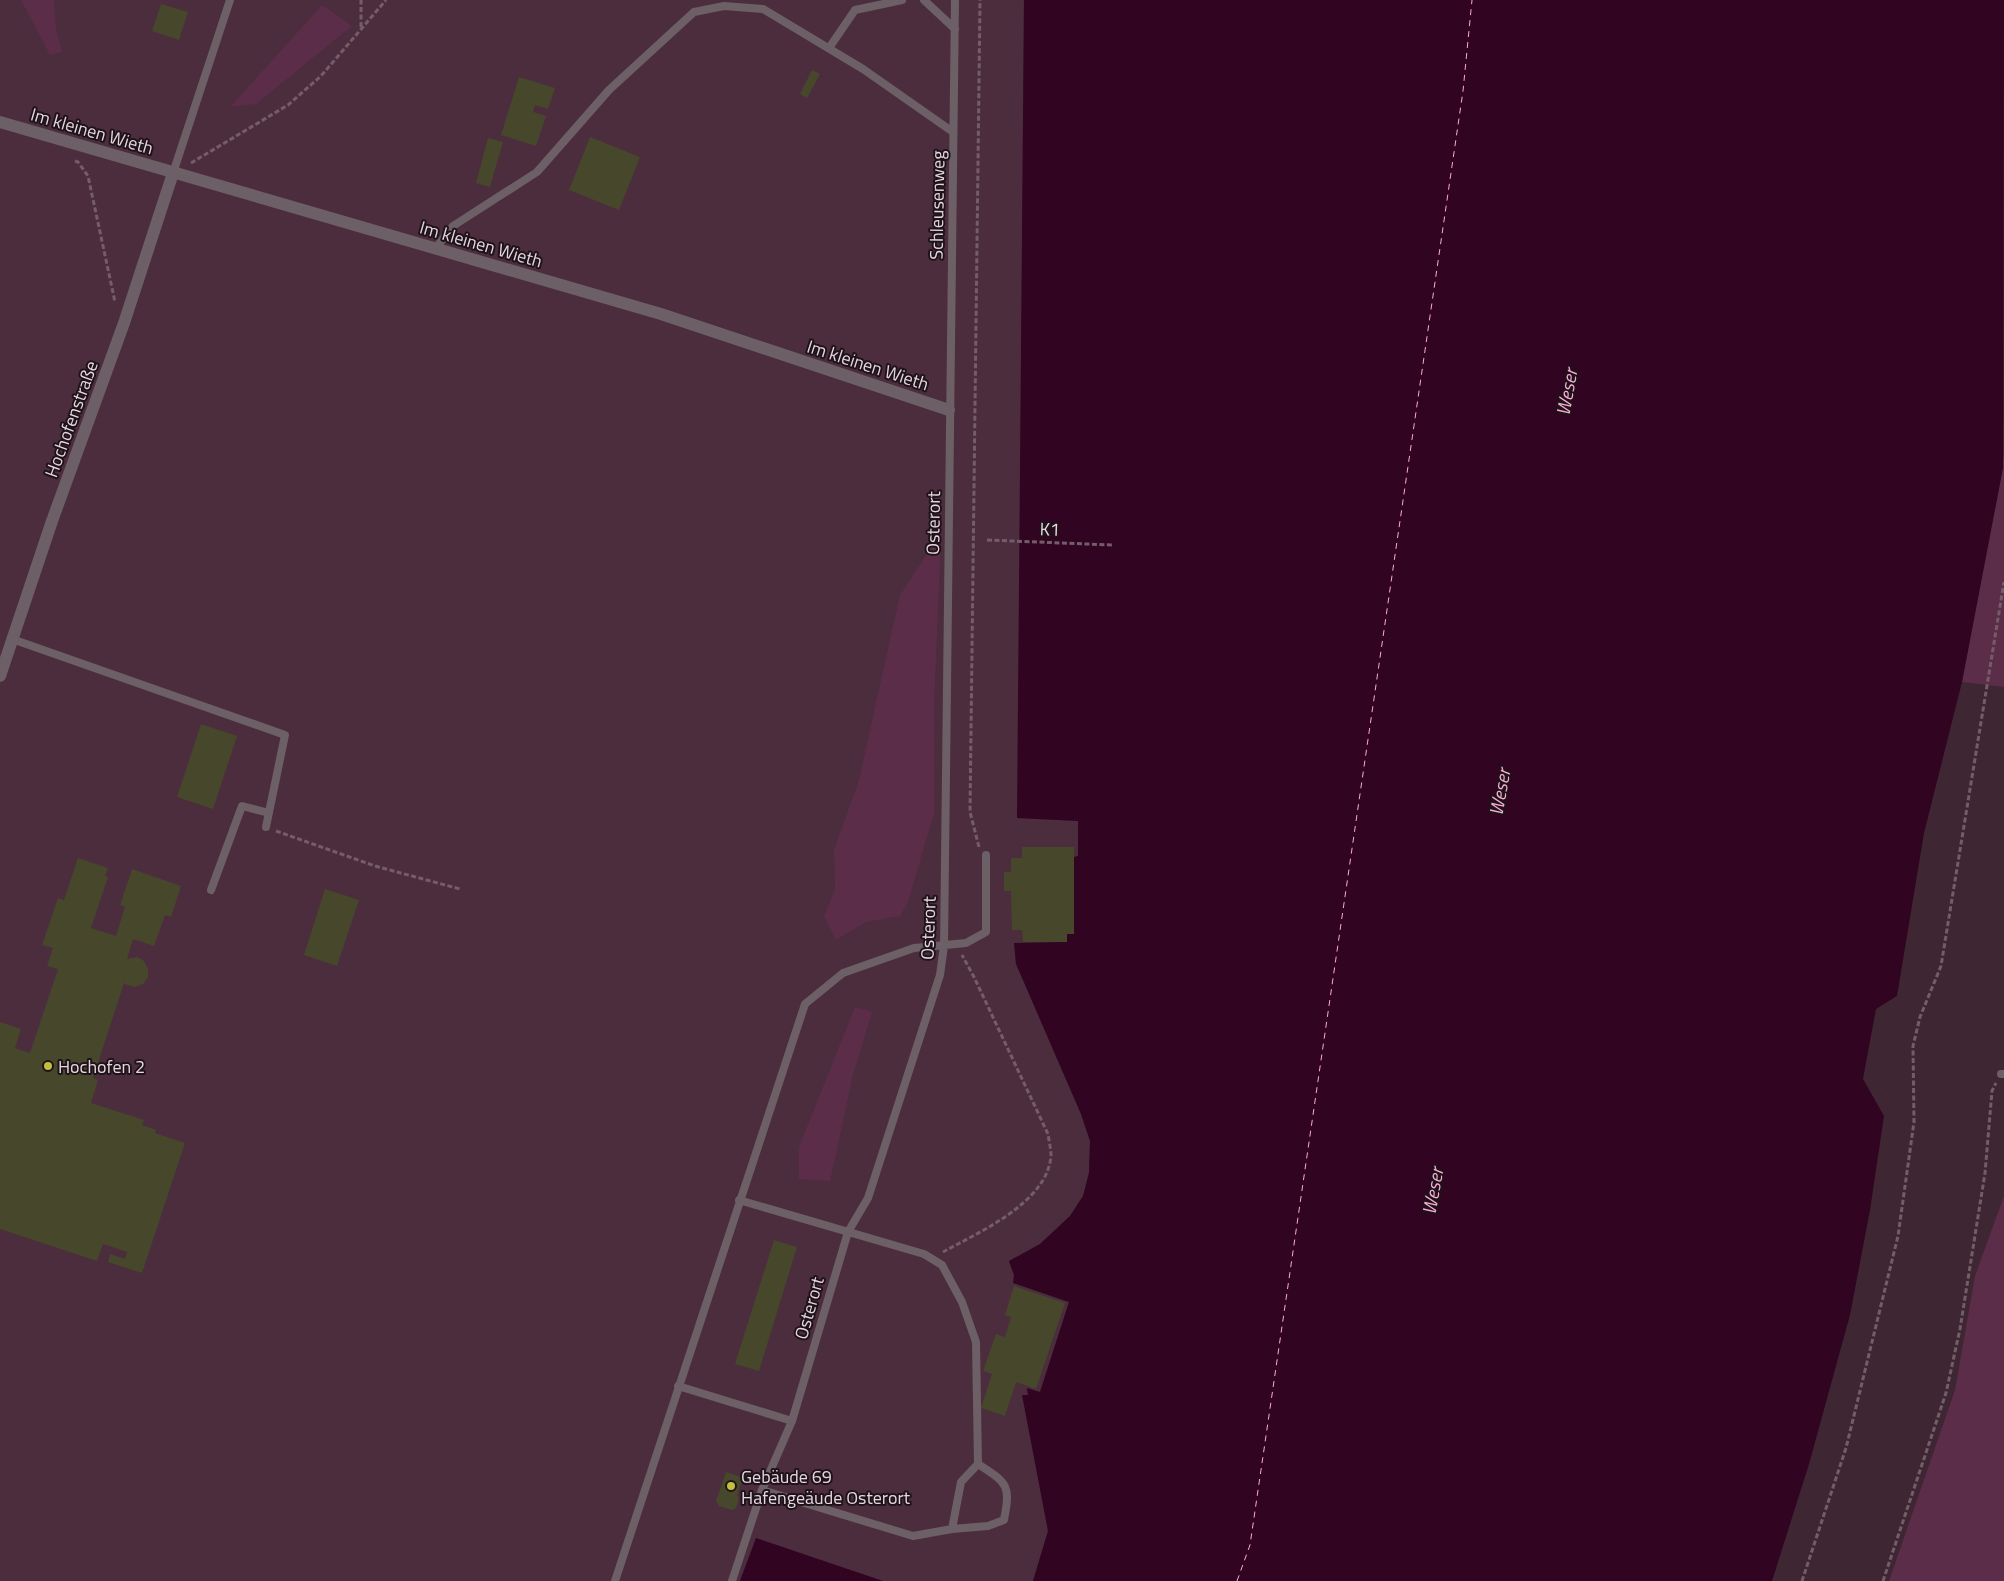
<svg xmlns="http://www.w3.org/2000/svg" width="2004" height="1581" viewBox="0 0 2004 1581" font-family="'Titillium Web',sans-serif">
	<rect width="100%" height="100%" fill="#3f2633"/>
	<!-- built -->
	<path fill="#4c2d3e" d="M0,0H1024L1018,818L1079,821L1078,856L1074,857V934L1067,942L1014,943L1016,964L1081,1114L1090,1141L1089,1172L1083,1196L1070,1216L1040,1244L1009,1261L1014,1275V1283L1069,1302L1040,1392L1027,1389L1029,1395H1023L1048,1531L1033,1581H883L756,1539L740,1581H0Z"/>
	<!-- green -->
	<path fill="#5b2d48" d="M21,0H54L56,29L62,52L50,55Z
		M322,5L352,26L256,104L230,107Z
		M2004,454V687L1962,682Z
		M941,533L934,708V813L908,902L900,916L866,922L836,940L824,916L835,889L834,850L859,780L900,595Z
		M855,1007L872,1012L853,1075L830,1181L799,1179V1147Z
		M2004,1196V1581H1889L1955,1390L1975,1276Z"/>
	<!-- water -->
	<path fill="#310421" d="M1024,0H2004L2003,468L1962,682L1924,833L1897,996L1876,1009L1863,1079L1884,1116L1870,1210L1850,1315L1809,1464L1772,1581H1033L1048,1531L1022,1395H1028L1027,1388L1040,1392L1069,1302L1013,1283L1014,1275L1009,1261L1040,1244L1070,1216L1083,1196L1089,1173L1090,1141L1081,1114L1016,964L1014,943L1066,942L1067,934H1074V857L1078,856V821L1017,818Z
		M756,1538L883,1581H740Z"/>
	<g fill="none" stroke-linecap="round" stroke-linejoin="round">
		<!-- ferry -->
		<path stroke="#fdabd8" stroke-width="1" stroke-dasharray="6 5" stroke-linecap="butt" d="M1237,1581L1250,1545L1463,91L1472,0"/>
	</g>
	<!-- building -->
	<path fill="#47472b" d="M161,4L188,12L179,40L152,31Z
		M812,70L820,74L807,98L800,94Z
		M519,77L555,88L548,109L535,105L533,112L546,116L536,146L501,135Z
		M590,137L640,157L619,210L569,190Z
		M488,138L503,142L490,187L476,183Z
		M201,724L237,736L213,809L177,797Z
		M1022,847H1074V934H1067V942H1023L1022,930H1012L1011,891H1004V872H1011V858H1022Z
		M78,858L108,868L105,876L108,877L91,928L116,936L125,907L120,905L132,869L181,886L171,917L165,915L154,946L133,939L127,959L137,957L144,961L148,969V977L143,984L135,987L127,985L124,983L93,1078L98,1080L91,1103L144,1120L142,1125L156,1130L155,1133L185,1143L142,1273L108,1262L110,1254L125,1259L127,1252L103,1244L97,1261L0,1229V1022L21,1029L15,1048L30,1053L58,969L47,966L53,948L42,945L58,898L64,900Z
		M325,889L359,900L337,966L304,955Z
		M774,1240L797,1247L759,1371L735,1364Z
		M1014,1286L1065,1303L1036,1389L1016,1382L1005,1416L981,1408L992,1374L983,1371L996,1334L1005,1337L1011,1317L1005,1315Z
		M726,1472L743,1478L737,1495L739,1498L736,1508L732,1510L719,1506L716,1501Z"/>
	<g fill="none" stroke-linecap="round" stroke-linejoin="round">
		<!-- path -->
		<path stroke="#745d69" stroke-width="3" stroke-dasharray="5 2.5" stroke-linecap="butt" d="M361,27V0
			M75,161L78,162L88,176L115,302
			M191,163L288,105L321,76L386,0
			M987,540L1112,545
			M276,831L375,866L460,889
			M979,847L970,812L980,0
			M943,1252C979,1232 1047,1203 1051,1156C1051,1149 1049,1141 1048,1134L974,977L962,955
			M1802,1581L1846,1448L1898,1236L1914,1122L1913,1046L1920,1017L1941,966L2004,582
			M1883,1581L1946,1393L1960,1329L1985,1173L1992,1091L1996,1083"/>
		<!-- lane -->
		<path stroke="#6c5f65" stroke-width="8" d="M924,0L955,29
			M829,48L855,10L902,0
			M173,173L230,0
			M435,249L453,226L537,172L609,90L694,12L724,6L763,9L863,69L953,132
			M12,639L285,735L266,827
			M211,890L242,806L269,813
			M2001,1074H2004
			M739,1200L924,1254L942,1265L962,1302L976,1342L978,1464L961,1482L952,1529L913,1536L762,1490
			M678,1386L792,1421
			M952,1529L988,1526L1004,1520C1011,1484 1007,1483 978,1464
			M615,1581L805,1004L843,973L914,948L966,943L986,932V855
			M732,1581L762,1490L792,1421L848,1232L868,1198L940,975L944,946L955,0"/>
		<!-- street -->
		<path stroke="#6c5f65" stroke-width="12" d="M0,122L661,314L949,410
			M0,676L52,521L124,323L173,173"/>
	</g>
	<!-- markers -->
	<g fill="#c1be40" stroke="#1e1319" stroke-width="2">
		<circle cx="48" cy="1066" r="5"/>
		<circle cx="731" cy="1486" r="5"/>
	</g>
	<g text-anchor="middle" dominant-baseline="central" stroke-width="4" stroke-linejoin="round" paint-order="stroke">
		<!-- street labels -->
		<g font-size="18" fill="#e7d6df" stroke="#1e1319">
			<text transform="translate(92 131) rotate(16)">Im kleinen Wieth</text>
			<text transform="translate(937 205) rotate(-89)">Schleusenweg</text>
			<text transform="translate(481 244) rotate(16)">Im kleinen Wieth</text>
			<text transform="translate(868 365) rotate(18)">Im kleinen Wieth</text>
			<text transform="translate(71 419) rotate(-70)">Hochofenstraße</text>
			<text transform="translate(933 523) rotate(-89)">Osterort</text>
			<text transform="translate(1050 529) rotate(2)">K1</text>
			<text transform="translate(928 928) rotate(-88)">Osterort</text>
			<text transform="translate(809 1308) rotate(-74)">Osterort</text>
		</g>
		<!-- poi labels -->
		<g font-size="18" fill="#e7d6df" stroke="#1e1319" text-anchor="start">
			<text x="58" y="1066">Hochofen 2</text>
			<text x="741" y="1476">Gebäude 69<tspan x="741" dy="21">Hafengeäude Osterort</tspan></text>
		</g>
		<!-- water labels -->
		<g font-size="19" font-style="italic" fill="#fdabd8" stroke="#1e1319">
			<text transform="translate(1566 392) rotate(-80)">Weser</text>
			<text transform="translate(1499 792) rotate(-80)">Weser</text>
			<text transform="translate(1432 1191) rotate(-80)">Weser</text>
		</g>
	</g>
</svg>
